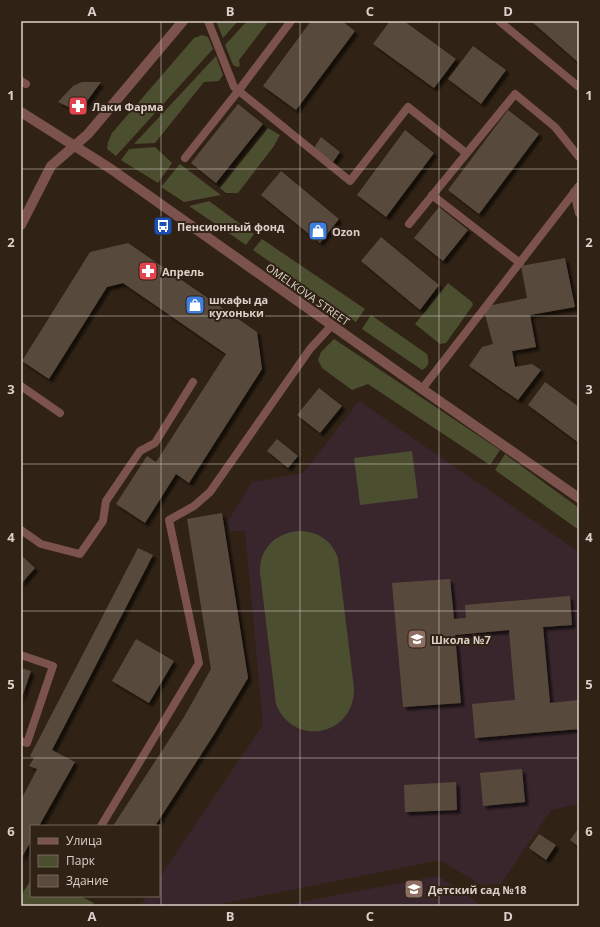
<svg xmlns="http://www.w3.org/2000/svg" width="600" height="927" viewBox="0 0 600 927" font-family="'Open Sans',sans-serif">
	<defs>
		<filter id="shadow"><feDropShadow dx="3.5" dy="3.5" stdDeviation="1" flood-color="#0009"/></filter>
	</defs>
	<rect width="100%" height="100%" fill="#302215"/>
	<!-- education -->
	<path fill="#39262d" d="M359,401L579,552V804L551,810L501,884L481,885L440,860L210,906H140L147,896H159V878L263,725L245,531H230L228,521L252,482L303,473Z
		M438,876L477,902L478,906H279Z"/>
	<!-- green -->
	<path fill="#4c4e30" d="M216,21H238L223,38Z
		M247,21H269L239,60L240,66L237,67L233,65L225,45Z
		M202,35L208,37L213,49L116,156L107,149L108,142L112,133L194,38Z
		M216,56L223,75L219,81L204,82L155,143L134,144Z
		M268,128L280,135L274,146L238,193H226L220,188Z
		M155,147L172,163L158,183L121,160L129,149Z
		M180,164L221,195L184,202L161,187Z
		M209,201L254,234L246,245L189,206Z
		M262,239L365,309L356,322L253,250Z
		M448,283L472,302L473,305L446,343L440,344L415,324Z
		M371,315L427,354C429,361 430,366 422,370L362,329Z
		M334,339L500,450L490,465L368,384L352,390L322,368L318,360L321,352Z
		M412,451L418,498L360,505L354,458Z
		M505,454L579,508V530L495,470Z
		M297,531C317,531 331,539 338,558L354,688C355,736 293,748 276,704L260,573C259,550 274,534 297,531Z
		M31,880V896H80L94,903L91,906H21V895Z"/>
	<!-- building -->
	<path fill="#594a3c" filter="url(#shadow)" d="M311,21H342L355,31L296,110L263,86Z
		M390,21H404L456,59L434,88L373,44Z
		M531,21H579V63Z
		M473,46L506,70L481,104L448,79Z
		M82,82H101L79,112L58,102L73,86Z
		M238,104L263,124L216,183L191,163Z
		M508,110L539,134L479,214L448,190Z
		M405,130L434,153L386,217L357,195Z
		M321,137L340,152L333,162L314,148Z
		M281,171L339,219L320,243L261,195Z
		M439,207L468,230L443,261L414,238Z
		M381,237L439,285L420,310L361,261Z
		M128,243L257,332L262,369L189,483L176,474L145,523L116,504L147,456L156,462L226,354L123,283L107,287L49,379L22,361L90,252Z
		M565,258L575,307L530,315L536,347L512,351L515,367L532,364L541,370L518,400L469,366L482,347L493,344L483,307L527,298L521,266Z
		M545,382L579,407V443L528,405Z
		M319,388L342,406L320,433L297,415Z
		M277,439L298,456L288,468L267,451Z
		M222,513L248,678L213,736L155,826H113L184,717L211,669L187,519Z
		M138,548L153,555L52,750L75,762L39,826H31V841L21,859V800L37,769L29,766L34,758L30,756Z
		M21,555L35,568L21,584Z
		M450,579L454,619L466,618L465,605L570,596L572,625L543,627L550,703L579,700V729L475,738L472,704L515,700L509,630L455,635L461,703L403,707L392,583Z
		M136,639L174,661L149,703L112,681Z
		M21,668L31,671L21,700Z
		M522,769L525,802L483,806L480,773Z
		M456,782L457,810L405,812L404,785Z
		M579,828V847L570,840Z
		M539,834L556,845L546,860L529,848Z"/>
	<g fill="none" stroke-linecap="round" stroke-linejoin="round">
		<!-- service -->
		<path stroke="#7b524c" stroke-width="8" d="M208,21L234,87L350,181L408,107L466,153
			M499,21L579,87
			M21,81L26,84
			M185,158L239,90L291,21
			M574,192L579,213
			M432,195L520,263
			M409,224L515,94L555,127L579,157
			M21,386L60,413
			M422,389L579,186
			M21,530L41,544L80,554L103,521L106,501L140,451L155,443L193,382
			M21,655L53,666L27,743L21,741
			M101,826L199,663L169,520L194,506L210,492L310,349L332,325"/>
		<!-- minor -->
		<path stroke="#7b524c" stroke-width="10" d="M21,225L51,166L88,134L183,21"/>
		<!-- tertiary -->
		<path stroke="#7b524c" stroke-width="10" d="M21,112L111,169L422,389L579,498"/>
	</g>
	<!-- grid -->
	<path fill="none" stroke="#dbd1c9" stroke-width="1" stroke-opacity="0.55" d="M161,21V906M300,21V906M439,21V906M21,169H579M21,316H579M21,464H579M21,611H579M21,758H579"/>
	<!-- icons -->
	<defs>
		<symbol id="pharmacy-square" viewBox="-11 -11 22 22"><rect x="-9" y="-9" width="18" height="18" rx="4" fill="#e0444e" stroke="#302215"/><path d="M-2-6h4v4h4v4h-4v4h-4v-4h-4v-4h4Z" fill="#fff"/></symbol>
		<symbol id="bus-square" viewBox="-11 -11 22 22"><rect x="-9" y="-9" width="18" height="18" rx="4" fill="#1a4fb4" stroke="#302215"/><path d="M-5-6H5V4H4V6H2V4H-2V6H-4V4H-5ZM-3.5-4V0h7V-4ZM-3.5 1.2v1.5H-2V1.2ZM2 1.2v1.5H3.5V1.2Z" fill="#fff"/></symbol>
		<symbol id="shop-square" viewBox="-11 -11 22 22"><rect x="-9" y="-9" width="18" height="18" rx="4" fill="#3f7fe0" stroke="#302215"/><path d="M-5-2.5h2.3a2.7 3.5 0 0 1 5.4 0H5L5.5 6h-11ZM-1.5-2.5h3a1.5 2.3 0 0 0-3 0Z" fill="#fff"/></symbol>
		<symbol id="school-square" viewBox="-11 -11 22 22"><rect x="-9" y="-9" width="18" height="18" rx="4" fill="#8d6e63" stroke="#302215"/><path d="M0-5L7-2L0 1L-7-2ZM-4 1L0 2.5L4 1V4Q0 6-4 4Z" fill="#fff"/></symbol>
	</defs>
	<g fill-rule="evenodd">
		<use href="#pharmacy-square" x="67" y="95" width="22" height="22"/>
		<use href="#bus-square" x="152" y="215" width="22" height="22"/>
		<use href="#shop-square" x="307" y="220" width="22" height="22"/>
		<use href="#pharmacy-square" x="137" y="260" width="22" height="22"/>
		<use href="#shop-square" x="184" y="294" width="22" height="22"/>
		<use href="#school-square" x="406" y="628" width="22" height="22"/>
		<use href="#school-square" x="403" y="878" width="22" height="22"/>
	</g>
	<g text-anchor="middle" dominant-baseline="central" stroke-width="4" stroke-linejoin="round" paint-order="stroke">
		<!-- poi labels -->
		<g font-size="11" font-weight="bold" fill="#dbd1c9" stroke="#302215" text-anchor="start">
			<text x="92" y="106">Лаки Фарма</text>
			<text x="177" y="226">Пенсионный фонд</text>
			<text x="332" y="231">Ozon</text>
			<text x="162" y="271">Апрель</text>
			<text x="209" y="299">шкафы да<tspan x="209" dy="13">кухоньки</tspan></text>
			<text x="431" y="639">Школа №7</text>
			<text x="428" y="889">Детский сад №18</text>
		</g>
		<!-- street labels -->
		<g font-size="11" fill="#dbd1c9" stroke="#302215">
			<text transform="translate(308 294) rotate(35)">OMELKOVA STREET</text>
		</g>
	</g>
	<!-- border -->
	<rect width="600" height="927" fill="none" stroke="#302215" stroke-width="44"/>
	<!-- legend -->
	<rect x="30" y="825" width="130" height="72" fill="#302215" stroke="#74685d"/>
	<rect x="38" y="838" width="20" height="6" fill="#7b524c" stroke="#74685d"/>
	<text x="66" y="845" font-size="12" fill="#dbd1c9">Улица</text>
	<rect x="38" y="855" width="20" height="12" fill="#4c4e30" stroke="#74685d"/>
	<text x="66" y="865" font-size="12" fill="#dbd1c9">Парк</text>
	<rect x="38" y="875" width="20" height="12" fill="#594a3c" stroke="#74685d"/>
	<text x="66" y="885" font-size="12" fill="#dbd1c9">Здание</text>
	<rect x="22" y="22" width="556" height="883" fill="none" stroke="#dbd1c9" stroke-width="1.5"/>
	<g font-size="13" text-anchor="middle" font-weight="bold" fill="#dbd1c9">
		<text x="92" y="16">A</text>
		<text x="230" y="16">B</text>
		<text x="370" y="16">C</text>
		<text x="508" y="16">D</text>
		<text x="11" y="100">1</text>
		<text x="589" y="100">1</text>
		<text x="11" y="247">2</text>
		<text x="589" y="247">2</text>
		<text x="11" y="394">3</text>
		<text x="589" y="394">3</text>
		<text x="11" y="542">4</text>
		<text x="589" y="542">4</text>
		<text x="11" y="689">5</text>
		<text x="589" y="689">5</text>
		<text x="11" y="836">6</text>
		<text x="589" y="836">6</text>
		<text x="92" y="921">A</text>
		<text x="230" y="921">B</text>
		<text x="370" y="921">C</text>
		<text x="508" y="921">D</text>
	</g>
</svg>
